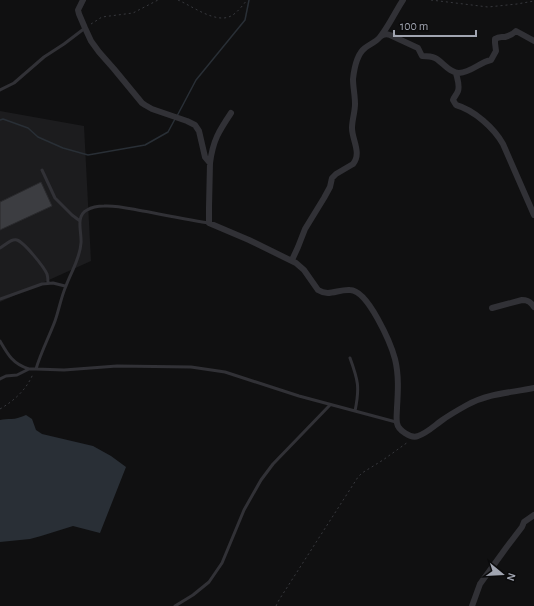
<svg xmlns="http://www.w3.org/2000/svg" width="534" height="606" viewBox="0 0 534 606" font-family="'Alegreya Sans',sans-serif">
	<rect width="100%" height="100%" fill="#101011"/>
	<!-- built -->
	<path fill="#1c1c1e" d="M0,111L84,126L91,261L0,302Z"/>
	<!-- water -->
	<path fill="#292f36" d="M26,415L32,419L36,430L42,434L93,446L111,456L126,467L100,533L73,526L41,536L30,539L0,542V420C4,419 7,419 11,419C16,419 21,417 26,415Z"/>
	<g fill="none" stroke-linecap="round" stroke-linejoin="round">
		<!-- stream -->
		<path stroke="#292f36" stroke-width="1.5" d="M177,116L196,80L245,20L249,0
			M0,120L3,119L28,128L38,137L63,148L88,155L145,145L168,132L175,119"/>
	</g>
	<!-- building -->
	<path fill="#3c3d41" stroke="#2a2a2d" d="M41,182L52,206L0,230V202Z"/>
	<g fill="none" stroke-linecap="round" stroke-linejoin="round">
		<!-- path -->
		<path stroke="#37383d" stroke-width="1" stroke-dasharray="2 3" stroke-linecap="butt" d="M178,0C192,6 216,24 231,16C237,13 243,5 247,0
			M431,0L488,7L517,4L534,1
			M91,24L102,17L133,13L158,0
			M0,409C15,400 26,390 33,374
			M276,606L279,600L358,477L362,473L383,460L408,442"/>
		<!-- service -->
		<path stroke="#313136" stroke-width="3" d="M0,90L14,83L44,57L64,44L85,28
			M42,170L55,198L72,215L80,221
			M0,248C5,245 12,238 17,240C24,242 44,267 47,274C48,277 48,280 48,283
			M0,299L42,284L53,283L65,286
			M0,341C8,355 13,364 29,369
			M350,358C358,380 360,387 355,411
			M36,369C41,352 49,337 55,321C59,310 61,297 66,286C71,272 80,259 81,243C82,233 75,216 87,210C92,207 98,206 104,206C119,205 134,210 149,212C169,216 189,220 209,223
			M0,379L6,376L17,375L29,369H36L64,370L117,366L191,367L225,372L299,396L396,422
			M175,606L193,595L209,582L222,563L244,510L261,480L273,464L330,405"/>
		<!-- minor -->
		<path stroke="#313136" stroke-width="6" d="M83,0L78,10L79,14L85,28L91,41L99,52L114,69L142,103L145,105L152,109L187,121L195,125L199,131L205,157L210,163L209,207V223L249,240L296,263L304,270L318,290C329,297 338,289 350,290C368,290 391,344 395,359C399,375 398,392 397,408C397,412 396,418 397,423C398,430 411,439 418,436C427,433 434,426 441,421C449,415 458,410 467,405C489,393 510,393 534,388
			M380,37C383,34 387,34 390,35L418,48L422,56C426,56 431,56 435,58C443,62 449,73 459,73C472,72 480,62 491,60L496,51L495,43V39C499,36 501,37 505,37C509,36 513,34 516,31L534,41
			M456,73C457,78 460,85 458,91C457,94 454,97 453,100L456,105C474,110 494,128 503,144L534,215
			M210,163C213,140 219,131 231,113
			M292,260L298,247L305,229L324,198L330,187L332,178L336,174L353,164C362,153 352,140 352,128C352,120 355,112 355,104C355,95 353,87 353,79C354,70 357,54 365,48C370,44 376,42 380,37C389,26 395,12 403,0
			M492,308L522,300C528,300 531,302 534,307
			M472,606L480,584L506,548L522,527L524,522L534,515"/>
	</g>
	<!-- north arrow -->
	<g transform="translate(502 574) rotate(108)" stroke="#0b0b0c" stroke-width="3" paint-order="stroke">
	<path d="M0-3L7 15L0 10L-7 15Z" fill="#a1a5b1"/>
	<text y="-6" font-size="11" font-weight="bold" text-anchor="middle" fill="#a1a5b1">N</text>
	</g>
	<!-- scale -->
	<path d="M394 30v6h82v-6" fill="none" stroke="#a1a5b1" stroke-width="2"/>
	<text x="400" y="30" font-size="12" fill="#a1a5b1" stroke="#0b0b0c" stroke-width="3" paint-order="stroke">100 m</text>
</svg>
